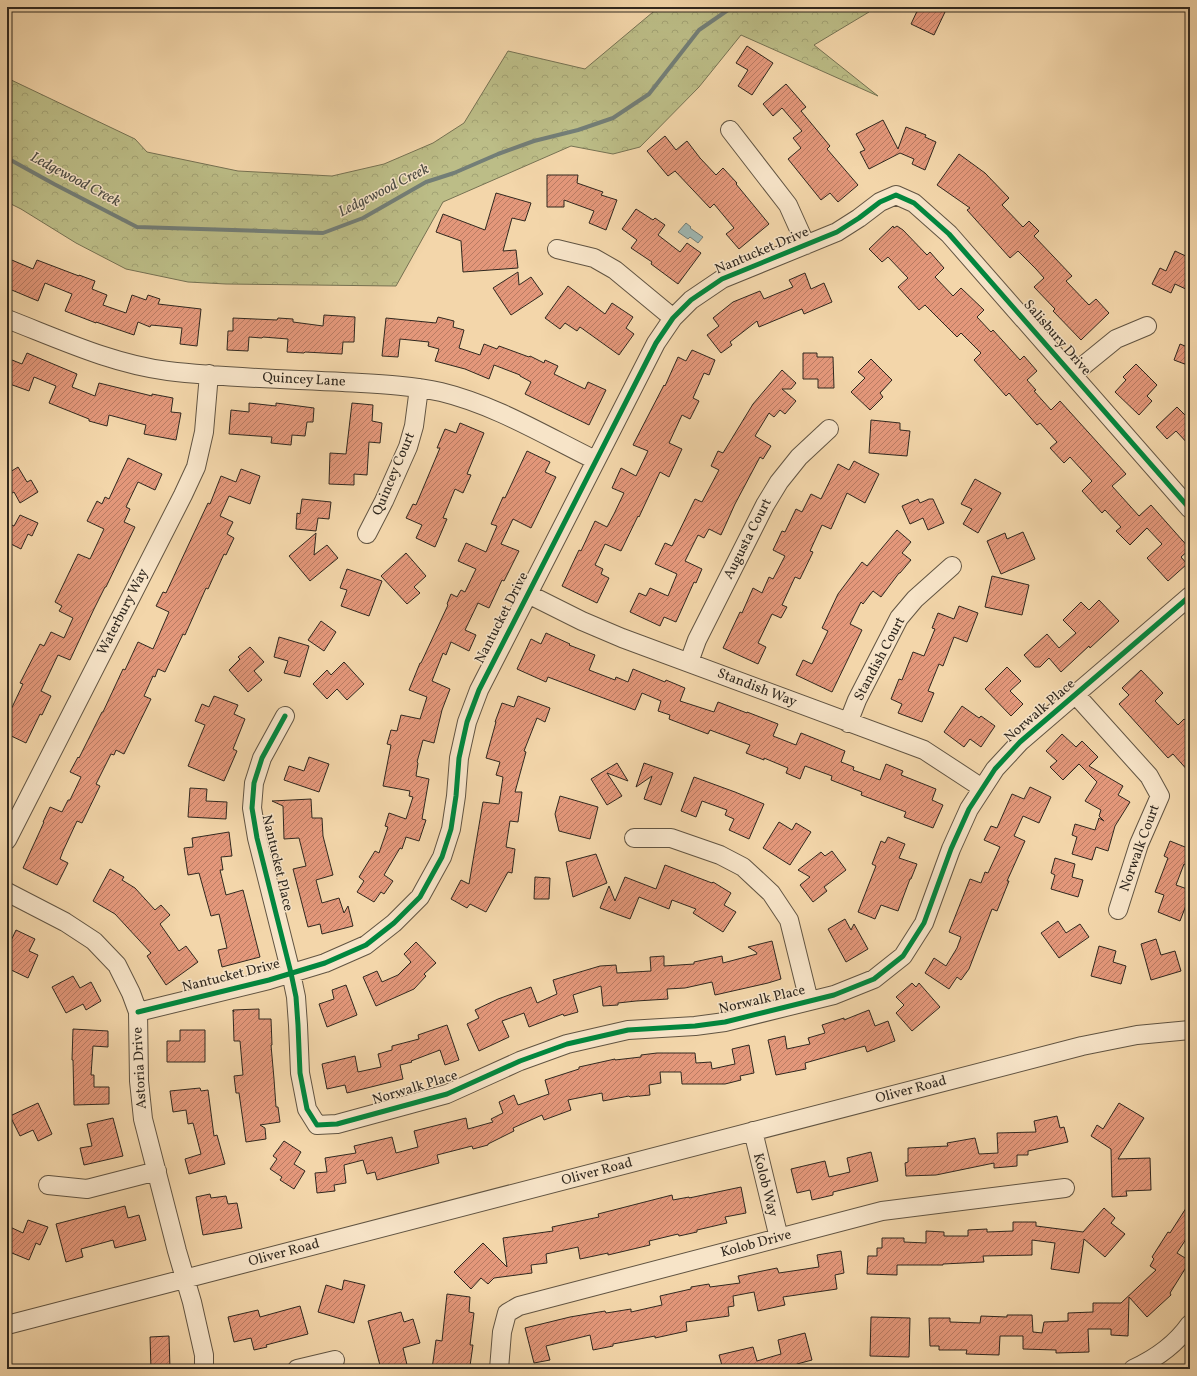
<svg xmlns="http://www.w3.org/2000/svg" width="1197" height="1376" viewBox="0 0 1197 1376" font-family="Vollkorn,serif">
	<defs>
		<pattern id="forest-crowns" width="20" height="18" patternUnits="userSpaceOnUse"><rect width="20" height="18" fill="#bcbd87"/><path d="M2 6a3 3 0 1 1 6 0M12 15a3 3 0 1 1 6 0" fill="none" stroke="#a2a274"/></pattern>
		<pattern id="building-hatch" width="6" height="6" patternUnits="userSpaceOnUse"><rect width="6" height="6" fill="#e3977a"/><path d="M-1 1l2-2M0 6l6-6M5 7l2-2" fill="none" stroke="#b87b63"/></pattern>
	</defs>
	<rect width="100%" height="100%" fill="#f3d6aa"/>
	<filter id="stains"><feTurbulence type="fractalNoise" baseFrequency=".005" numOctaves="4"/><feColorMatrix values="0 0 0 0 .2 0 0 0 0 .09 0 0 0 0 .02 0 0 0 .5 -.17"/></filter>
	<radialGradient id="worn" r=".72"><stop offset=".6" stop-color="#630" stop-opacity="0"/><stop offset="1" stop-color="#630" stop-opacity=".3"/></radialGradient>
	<!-- forest -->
	<path fill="url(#forest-crowns)" stroke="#767253" d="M659,7H874L869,12L814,45L878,96L741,35L699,87L640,147L613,154L571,146L443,202L396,286L226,284L188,282L126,269L76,243L21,209L7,202V78L135,139L147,152L238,171L332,176L384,164L433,143L464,123L508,51L585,69Z"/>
	<!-- water -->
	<path fill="#9fb7b2" stroke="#737e77" d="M686,223L691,227L690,228L703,237L698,243L690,237L688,239L678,232Z"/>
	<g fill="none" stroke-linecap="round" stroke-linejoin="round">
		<!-- stream -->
		<path stroke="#737e77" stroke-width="4" d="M7,158L54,184L137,227L323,233L363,218L426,182L454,173L498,154L534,141L578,130L613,118L649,94L699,30L728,10L736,7"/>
	</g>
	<!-- building -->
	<path fill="url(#building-hatch)" stroke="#30281f" d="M919,7H933L945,12L934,35L911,24Z
		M747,46L773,63L752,95L738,86L748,70L736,63Z
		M786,84L806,107L801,111L830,146L827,149L858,185L838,202L830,193L821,200L788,159L801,148L793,138L802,131L782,108L773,116L763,104Z
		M883,120L898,149L906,127L926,135L925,137L936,142L925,170L912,164L914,159L900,153L869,169L860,152L865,150L856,134Z
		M665,136L676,150L687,141L700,158L716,175L723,168L737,183L736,184L769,224L739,249L726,234L734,228L714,204L710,208L675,171L668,176L647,151Z
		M959,154L985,173L1009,198L1002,205L1023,227L1029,221L1039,231L1034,236L1072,276L1066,281L1089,305L1096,299L1109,313L1081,340L1053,311L1055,309L1034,287L1044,278L1036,269L1018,251L1010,258L967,210L970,208L937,185Z
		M547,175H578L577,183L603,192L601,195L617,200L606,230L589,223L594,211L564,200V207H547Z
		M496,193L531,203L525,221L512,218L503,251L516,250L518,268L463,272L461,241L436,232L443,214L485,230Z
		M636,209L653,220L655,218L665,225L658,235L680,252L687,243L701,253L678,284L651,264L652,262L631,248L637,240L622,229Z
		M893,226L894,228L897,226L903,230L927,255L930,252L944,268L935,277L953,296L961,288L984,310L977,317L991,332L993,330L1020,360L1024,356L1037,371L1027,380L1036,390L1034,391L1051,410L1060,401L1126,474L1112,486L1139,516L1151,505L1190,549L1181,557L1187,564L1168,581L1147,558L1162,544L1147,528L1130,545L1116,531L1121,527L1105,510L1102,513L1082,491L1092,481L1070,457L1064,463L1050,448L1057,442L1040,423L1037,425L1009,393L1006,396L974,360L981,353L961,333L957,337L925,305L919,310L898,287L908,278L888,257L882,262L869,249Z
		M1175,251L1190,258V291L1175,284L1171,293L1152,284L1160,268L1166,271Z
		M7,258L33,269L37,260L79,276V275L95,281L92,289L107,295L103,305L126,313L132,295L146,300L148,295L160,299L158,304L201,309L197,346L180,344L182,328L151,325L150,327L138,322L134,335L96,322V323L65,311L72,294L45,283L38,301L7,288Z
		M518,272L519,285L531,277L543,294L511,315L493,288Z
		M805,273L811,289L824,283L832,302L804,314L802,309L759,327L757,321L730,342L732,345L721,353L707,335L719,326L713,318L733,302L760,291L764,299L793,287L789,280Z
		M568,286L605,314L612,303L633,317L626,328L634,334L619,355L580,327L577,331L565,323L560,329L545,318Z
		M324,315L355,317L354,342H343L342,354L305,352L304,353L287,352L288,339L263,337L262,338L249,337L248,351L227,350L228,331H233V318L277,320L278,318L293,319V322L323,326Z
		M438,317L454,321L453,327L464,330L459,348L480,355L484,344L497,349L499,346L529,357L530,356L544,363L545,360L558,366L554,374L585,389L588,382L606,390L589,425L525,394L531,382L520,376V375L494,365L489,379L465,369L435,361L439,349L428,346L429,342L400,339L398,357L382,356L386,318L436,323Z
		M1180,344L1190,348V366L1174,360Z
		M692,350L715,360L709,375L704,373L693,398L699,401L690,419L682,415L669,443L682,449L669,477L660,472L639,517L638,516L621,551L605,544L595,565L603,569L601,574L609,578L597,603L562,586L579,550L581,551L595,521L607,527L614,514L624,493L612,488L621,468L636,476L648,451L633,445L664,385L665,386L678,357L686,361Z
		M27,353L77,374L72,387L95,396L99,383L152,396V394L173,398L171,412L181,413L176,440L144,434L146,425L109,415L107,426L89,421V419L49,403L56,386L34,377L29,391L7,383V358L22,364Z
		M803,353H817V357H833L834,388H818V379H803Z
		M871,359L892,380L880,393L883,397L870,410L851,392L865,378L858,372Z
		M1136,364L1157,385L1147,396L1152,401L1139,415L1115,392L1126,380L1123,377Z
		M782,370L796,383L791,389H782L796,401L785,414L780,410L774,417L769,413L755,436L771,446L763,459L760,457L735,504L721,535L709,529L704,538L698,535L685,561L702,569L696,583L694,582L676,622L664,617L660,626L630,612L639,593L646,596L650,588L668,596L677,574L655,564L665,543L672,546L695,499L702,502L719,470L711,466L718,451L723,453L753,404Z
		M249,403L276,406V403L314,408L313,422H307L305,436L292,435L291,445L271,443L272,437L229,434L231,410L249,412Z
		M352,403L373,405L372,421L382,423L380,443L369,442L367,475L354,474V485L329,484L330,453L346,454Z
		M1177,407L1190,420V446L1176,431L1167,439L1156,427Z
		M871,420L900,423V430L910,431L907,456L869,453Z
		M460,423L484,433L467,474L471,475L463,493L455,489L443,518L447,519L435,547L416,538L422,525L406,518L413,504L416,505L440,448H437L445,429L456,433Z
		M527,451L550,462L545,472L556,477L531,528L513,519L501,544L519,551L504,581L502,580L489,608L478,603L465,630L476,635L469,651L451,642L446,655L443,653L432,681L450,689L442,710L434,743L423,740L417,762L418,763L416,776L429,779L422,819L426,820L419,841L406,837L402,849L400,848L384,875L393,881L384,894L381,892L374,902L357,892L364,881L359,877L375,851L379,853L388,827L385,826L389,813L406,819L413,797L409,796L410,791L383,786L391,745L387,744L391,730L397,731L401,715L420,719L427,697L409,690L420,663H421L448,605L447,604L451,594L457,597L461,590L465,592L476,569L458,561L466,543L486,552L497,526L491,524L503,497L505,498Z
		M128,458L162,474L155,490L138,482L126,507L130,509L124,522L135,527L106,587H105L94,609L70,660L58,655L41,691L51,696L42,715L40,714L26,743L7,734V718L23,684L20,683L40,644L44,646L51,632L64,638L73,618L59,611L62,606L55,602L78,554L90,559L104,529L87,521L97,501L102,504L105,497L109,499Z
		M854,461L879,474L865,503L847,493L831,529L822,525L810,551L813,552L800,579L795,577L782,605L787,607L781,618L772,614L758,643L766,647L758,664L723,648L740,612L742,613L753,588L762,593L769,577L773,579L785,556L773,550L782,531L785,532L796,509L802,512L811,494L821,499L838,464L849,470Z
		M18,467L27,482L31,480L38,492L20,503L14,492L7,496V474Z
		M241,469L260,476L250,504L229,496L220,516L233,522L227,534L234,538L226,555L224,554L208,589L206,588L185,635L183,634L165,672L158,669L155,677L153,676L144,696L151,699L124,754L116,750L114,755L111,754L96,784L100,786L82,823L77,821L63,851L60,859L68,863L57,885L23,868L44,822H43L50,807L62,812L68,800H70L81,777L70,772L78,757L79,758L102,712H103L123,669L125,670L138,642L153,649L169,612L156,606L163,592L166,593L208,503L210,504L221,476L236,482Z
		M975,479L1001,493L978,533L963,524L972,509L961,504Z
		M302,499L331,502L329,519L318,518L316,531L296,529L297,513L300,514Z
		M918,499L920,503L929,499H933L944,523L928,530L923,518L910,524L902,506Z
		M20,515L38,523L32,536L28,534L21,549L7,542V523L14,526Z
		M897,530L911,542L902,553L911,560L900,573H899L881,597L873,591L863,604L861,602L850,624L862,630L832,692L796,675L803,660L812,664L828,631L822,628L838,594L862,562L867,566Z
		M1023,532L1035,559L1001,574L987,541L1005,533L1007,539Z
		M316,533L314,555L327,545L338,558L310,581L289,556Z
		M406,553L426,576L414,587L420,593L407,604L381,576Z
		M347,569L382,581L369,616L341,606L347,590L340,588Z
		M992,576L1029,585L1022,615L985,607Z
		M1099,600L1119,621L1090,648L1089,646L1061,672L1049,658L1040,667H1035L1024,655L1047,634L1059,648L1076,633L1063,620L1081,602L1089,610Z
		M959,606L978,613L967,642L954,637L943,666L939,664L928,691L934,693L922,722L898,713L902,704L891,699L899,679L902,680L913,652L924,656L935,629L932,628L938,613L954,619Z
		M321,621L336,632L324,651L308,640Z
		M546,633L570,644L569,645L595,655L589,670L615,680L616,677L628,682L633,669L665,682L666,680L685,688L680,701L714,712L718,702L747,713V712L778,724L773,736L796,745L801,733L821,741L845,751L841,762L854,767L853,770L880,780L886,764L903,771L901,775L936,789L932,800L943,805L933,828L904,817L906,812L861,795L862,792L831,780L832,776L805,766L800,779L786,773L788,768L764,758V760L746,753L750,745L710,730L708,734L669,719L670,715L658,711L661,701L642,693L635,710L548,677L546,682L517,669L531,639L541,644Z
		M279,637L309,646L300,677L284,673L288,661L274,657Z
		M250,647L264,662L254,671L262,680L248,692L229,670L240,659L238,657Z
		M344,662L364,684L347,700L337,689L327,699L313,684L327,670L331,675Z
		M1007,667L1021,681L1010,691L1023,704L1011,716L985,689Z
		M1141,670L1163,693L1155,701L1178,725L1184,719L1190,724V773L1173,754L1168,758L1119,704L1129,695L1122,688Z
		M214,696L238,705L234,714L245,719L233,749L237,751L224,781L188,766L205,725L195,721L202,704L209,707Z
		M518,696L550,708L545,722L537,718L524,751L526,752L515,792H522L518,822L510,821L506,847L515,849L512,873L508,872L486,912L470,904L467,908L451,899L461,880L469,884L483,802L499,804L503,777L496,775L500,762L486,758L496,722H495L502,703L514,707Z
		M962,706L979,718L981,716L995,726L981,747L970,739L964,747L944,732Z
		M1062,734L1076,747L1082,741L1098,757L1089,766L1123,786L1118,795L1130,802L1115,826L1108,851L1096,847L1092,860L1072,854L1077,837L1072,835L1075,824L1095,830L1099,818L1104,821L1099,816L1101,810L1085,801L1097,782L1079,764L1063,780L1050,767L1057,761L1046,751Z
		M309,757L329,764L319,792L284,780L289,766L304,771Z
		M617,763L628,781L607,773L622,796L607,805L591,779Z
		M644,763L673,773L661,805L644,799L652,776L636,787Z
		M694,777L735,792L764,804L749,839L729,830L734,819L725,815L727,810L702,801L696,817L681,811Z
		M1030,787L1051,797L1039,823L1023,816L1014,836L1025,841L1007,881H1009L997,911L992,909L969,969L961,980L957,977L949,989L925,973L934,958L946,966L957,948L961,937L949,932L970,879L981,883L985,872L988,873L1000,847L984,840L991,826L997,828L1012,794L1024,799Z
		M190,788L207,789L206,801L227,802L226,819L188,817Z
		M560,796L598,807L590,839L559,831L555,814Z
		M311,799L312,818H322L323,836L333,875L316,880L322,903L339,898L344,913L348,906L353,926L322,934L320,924L308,927L293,869L306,866L299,838L284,839L283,806L272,801Z
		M779,822L792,830L796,823L811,832L790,865L763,848Z
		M229,832L232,856L221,857L223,870H220L226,895L243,890L260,957L222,967L218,950L227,948L219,914L211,916L199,873L188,875L184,848L193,847L192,838Z
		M888,837L905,844L899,858L917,864L911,879H910L898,911L881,905L875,919L858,912L876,866L872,864L881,841L885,843Z
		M1170,841L1190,849V867L1184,864L1176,885L1190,890V895L1180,921L1158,912L1164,895L1155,892L1168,858L1164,856Z
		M832,851L846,870L824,887L827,891L813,902L800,885L810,877L798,870L821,852L825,856Z
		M596,854L607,883L573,897L566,862Z
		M1055,858L1075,864L1072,877L1083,880L1078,897L1051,889L1055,875L1051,873Z
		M665,865L712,883L713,882L731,893L724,905L736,912L723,932L693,913L696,909L672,900L669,909L639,897L630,919L600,908L609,886L615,901L625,877L656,889Z
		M110,869L124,877L122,880L135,888L155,910L161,905L170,915L160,924L179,951L186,946L198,962L166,985L147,956L151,953L115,914L93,901Z
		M535,877L550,878L549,899H534Z
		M845,919L851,930L854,924L868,949L846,962L828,929Z
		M1058,921L1066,933L1080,924L1089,937L1059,958L1041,933Z
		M16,930L35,939L29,951L38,955L28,978L7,968V949Z
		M1156,939L1161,955L1175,951L1181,971L1151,980L1141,944Z
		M772,941L781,979L768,983L715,995L712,982L685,988L667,989L668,999L636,1001L618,1003V1005L603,1006L601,986L573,995L578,1012L564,1016L563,1014L529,1027L524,1013L502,1021L509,1037L479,1051L467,1024L479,1018L475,1010L498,999L531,987L537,1003L557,994L553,980L600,966L616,965L617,973L651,971L650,957L664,956V966L694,964V962L722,956L723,963L757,954L756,952L748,947Z
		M416,942L436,963L424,974L426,976L414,989L376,1006L363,977L377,971L382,982L398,975L411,962L404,954Z
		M1099,946L1116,951L1113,962L1126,966L1121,984L1091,976Z
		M73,976L80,988L91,982L101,1001L86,1010L83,1004L66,1013L52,987Z
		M912,983L916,987L919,983L940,1007L912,1031L896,1013L904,1005L896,997Z
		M346,985L357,1015L327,1027L319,1004L334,999L332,990Z
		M259,1009V1019H271L272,1045H271L274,1079L276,1107H278L280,1122L260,1125L265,1128L266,1139L246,1142L239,1093H236L234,1076L243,1075L240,1041H234L233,1010L234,1012L233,1010Z
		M869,1010L875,1026L888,1021L895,1041L867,1052L865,1046L805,1063L806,1069L776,1075L768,1040L785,1036L787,1049L810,1044L808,1038L825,1033L822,1025L844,1018V1020Z
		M447,1025L459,1060L445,1065L440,1050L411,1061L412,1062L400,1065L403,1079L347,1093L345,1085L327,1089L322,1064L355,1056L358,1072L381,1067L378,1054L392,1050V1046L419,1039L418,1035Z
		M73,1029L108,1031V1047L93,1046L91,1075H94V1087H109V1104L74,1105L73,1060H72Z
		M180,1030H205V1062H167V1041H180Z
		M749,1045L754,1073L740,1076L741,1080L725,1084H682L681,1072H660L661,1083L649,1085L650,1095L630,1097L629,1096L603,1101L602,1093L568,1100L571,1110L544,1120L542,1115L513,1128L514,1131L488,1144V1145L473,1149L472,1146L437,1155L439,1163L377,1180L375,1172L367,1174L363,1160L344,1165L346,1183L334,1185L335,1191L317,1193L315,1173L327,1172L325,1158L356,1153L354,1146L392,1137L396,1153L418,1147L414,1131L466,1118L468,1129L493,1122L491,1119L503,1113L499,1102L514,1095L518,1105L549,1094L545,1080L579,1069V1067L615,1059V1060L641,1057V1055L657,1053H695L696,1063L711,1062L712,1069L735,1064L732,1049Z
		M200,1088L201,1091L208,1090L214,1136L217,1135L225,1164L189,1174L185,1159L201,1154L193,1123L188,1124L186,1110L173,1112L170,1091Z
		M38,1103L52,1134L38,1141L33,1130L20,1136L10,1116Z
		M1119,1103L1144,1118L1118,1159L1150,1158L1151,1190L1126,1191L1127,1196L1112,1197L1111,1149L1091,1136L1097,1125L1103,1129Z
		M1057,1116L1060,1128L1064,1127L1068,1142L1028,1151V1155H1017V1166L994,1168V1163L936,1175L906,1176L905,1163L908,1162V1148L948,1146L947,1143L975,1138L979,1154L998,1153L997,1133L1036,1132L1034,1121Z
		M113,1118L123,1156L84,1165L80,1148L92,1146L87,1124Z
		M284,1141L301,1152L294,1164L305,1171L294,1189L280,1180L282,1177L270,1169L277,1159L273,1156Z
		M871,1152L878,1181L833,1192V1195L812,1200L810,1190L797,1193L791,1169L825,1161L829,1177L850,1172L847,1158Z
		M741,1187L746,1213L725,1217L727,1223L697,1230V1232L679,1236L678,1234L649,1241L650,1245L608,1255V1253L580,1259L578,1247L546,1254L547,1263L531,1265L532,1273L494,1278L488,1284L481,1278L471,1289L454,1272L483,1243L507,1267L503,1238L553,1231L552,1227L599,1217L598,1214L672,1195L673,1200L689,1197V1198Z
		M210,1194L211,1198L226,1196L228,1204L237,1203L242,1228L203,1235L196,1197Z
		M1190,1202V1233L1177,1253L1190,1261L1170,1293L1171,1295L1147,1317L1129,1297L1128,1336L1111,1335V1329H1088L1089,1352L1056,1353V1350L1023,1349V1336H1000L999,1355L966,1354L967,1350H939V1346H930L929,1318H950V1322L980,1323L981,1316L1007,1317V1315H1032L1033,1332L1042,1333L1044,1322L1068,1321V1313L1093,1312V1303H1121L1156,1270L1150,1266L1154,1259L1152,1257L1168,1232L1170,1233Z
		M125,1206L128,1218L139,1215L146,1240L115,1248L113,1240L81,1249L83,1257L66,1262L56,1224Z
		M1104,1208L1115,1218L1111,1223L1125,1234L1105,1257L1084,1239L1079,1273L1051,1269L1055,1243L1032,1240V1255L983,1256L984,1262L943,1264V1265H897V1275L867,1274L868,1256H877V1248H882V1238H904V1242L926,1243V1231L944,1232V1236H968V1230L987,1229V1232L1013,1231V1222H1036V1226L1083,1232Z
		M28,1220L48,1227L40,1245L36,1243L29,1260L7,1251V1235L10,1227L23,1233Z
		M841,1251L844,1273L835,1275L837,1289L783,1297L785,1305L758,1311L754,1292L733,1296L734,1306L728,1307L729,1316L686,1322L687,1331L655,1338V1336L613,1344V1346L593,1350L590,1335L546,1346L550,1360L534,1363L525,1328L570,1317L605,1311L606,1313L631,1309V1312L662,1305L660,1296L691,1289V1287L709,1284L710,1287L740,1283L738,1276L777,1268L779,1273L819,1267L817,1255Z
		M344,1280L365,1285L354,1323L318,1312L326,1285L342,1290Z
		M447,1294L470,1297L469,1312L474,1313L470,1345H473L470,1366L459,1365L458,1369H432L436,1340L442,1341Z
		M300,1306L308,1334L266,1345L267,1347L254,1350L251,1338L234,1342L228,1317L258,1310L260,1317Z
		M401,1312L404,1322L413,1319L420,1343L403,1348L408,1369H381L368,1321Z
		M871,1317L910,1318L909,1357L870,1356Z
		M805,1333L812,1360L797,1364L799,1369H723L719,1355L753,1347L757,1361L781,1354L778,1340Z
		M169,1336L170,1369H151L150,1337Z"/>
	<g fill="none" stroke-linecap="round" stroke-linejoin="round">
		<defs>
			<path id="minor" d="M730,130L788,205L806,245
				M557,249L594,258L615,270L673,318
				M7,319C59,339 112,364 168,371C226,378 285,379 343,382C376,384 409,385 441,392C495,405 546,436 595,460
				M1073,374L1116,339L1147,326
				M367,534L384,501L408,447L414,426L419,388
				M528,594L582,621L622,638L924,750L982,788
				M689,662L697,640L765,505L779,482L799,457L829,429
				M1076,695L1149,776L1160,796L1139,844L1118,910
				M285,716L262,758L254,783L252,808L257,838L291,973L296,997L298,1025L300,1073L307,1109L317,1125L337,1124L447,1094L520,1061L567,1044L628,1030L695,1026L725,1022L834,995L874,979L903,956L924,923L951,849L969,809L995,769L1020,742L1190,596
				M848,723L857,700L899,618L915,599L952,566
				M634,838H671L720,855L743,867L771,893L789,920L809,1001
				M7,840L183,495L196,467L204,432L209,374
				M7,892L65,922L94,941L117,965L131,993L138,1012L139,1081L143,1119L177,1251L192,1302L204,1355V1369
				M138,1012L269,980L325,963L366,945L394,923L420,897L442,857L451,829L456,796L459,758L467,722L479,690L656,343L673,318L691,300L722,279L837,232L859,218L880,202L896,195L914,203L949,234L1190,509
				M753,1131L779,1238
				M48,1185L87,1189L157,1171
				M7,1325L1082,1046L1137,1035L1190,1030
				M297,1369L335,1360
				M499,1369L502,1332L507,1313L519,1306L882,1211L1065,1188
				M1133,1369C1155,1359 1176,1344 1190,1324"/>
		</defs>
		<!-- minor casing -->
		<use href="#minor" stroke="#615442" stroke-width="20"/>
		<!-- minor -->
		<use href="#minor" stroke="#f7e4c8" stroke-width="18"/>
		<defs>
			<path id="cycleway" d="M285,716L262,758L254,783L252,808L257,838L291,973L296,997L298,1025L300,1073L307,1109L317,1125L337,1124L447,1094L520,1061L567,1044L628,1030L695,1026L725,1022L834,995L874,979L903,956L924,923L951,849L969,809L995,769L1020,742L1190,596
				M138,1012L269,980L325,963L366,945L394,923L420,897L442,857L451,829L456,796L459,758L467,722L479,690L656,343L673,318L691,300L722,279L837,232L859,218L880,202L896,195L914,203L949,234L1190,509"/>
		</defs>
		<!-- cycleway casing -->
		<use href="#cycleway" stroke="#f7e4c8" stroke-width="8"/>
		<!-- cycleway -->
		<use href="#cycleway" stroke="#00873e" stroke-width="5"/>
	</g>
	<g text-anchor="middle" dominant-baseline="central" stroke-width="3" stroke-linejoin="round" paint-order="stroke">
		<!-- street labels -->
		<g font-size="14" fill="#30281f" stroke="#f7e4c8">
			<text transform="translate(762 251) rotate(-23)">Nantucket Drive</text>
			<text transform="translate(1057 338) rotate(49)">Salisbury Drive</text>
			<text transform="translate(304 380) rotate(3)">Quincey Lane</text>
			<text transform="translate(394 474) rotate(-67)">Quincey Court</text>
			<text transform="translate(748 539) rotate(-63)">Augusta Court</text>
			<text transform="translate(123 612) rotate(-63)">Waterbury Way</text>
			<text transform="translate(502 618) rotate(-63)">Nantucket Drive</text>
			<text transform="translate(880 659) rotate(-62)">Standish Court</text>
			<text transform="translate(757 688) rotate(21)">Standish Way</text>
			<text transform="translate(1040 711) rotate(-41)">Norwalk Place</text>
			<text transform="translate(1140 848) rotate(-70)">Norwalk Court</text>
			<text transform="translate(277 863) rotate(77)">Nantucket Place</text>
			<text transform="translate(231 976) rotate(-14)">Nantucket Drive</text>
			<text transform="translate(762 1000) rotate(-13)">Norwalk Place</text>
			<text transform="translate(140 1068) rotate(-93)">Astoria Drive</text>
			<text transform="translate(415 1088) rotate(-17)">Norwalk Place</text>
			<text transform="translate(911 1090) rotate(-15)">Oliver Road</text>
			<text transform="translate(597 1172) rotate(-15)">Oliver Road</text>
			<text transform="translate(765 1185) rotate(76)">Kolob Way</text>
			<text transform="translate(756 1244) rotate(-15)">Kolob Drive</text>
			<text transform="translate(284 1253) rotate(-15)">Oliver Road</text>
		</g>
		<!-- water labels -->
		<g font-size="15" font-style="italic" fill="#4c4c44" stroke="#f7e4c8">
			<text transform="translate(75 180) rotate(28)">Ledgewood Creek</text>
			<text transform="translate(384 191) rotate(-27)">Ledgewood Creek</text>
		</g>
	</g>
	<!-- margin -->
	<rect width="1197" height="1376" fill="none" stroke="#f3d6aa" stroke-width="24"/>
	<rect x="8" y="8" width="1181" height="1360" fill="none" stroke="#30281f" stroke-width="2"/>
	<rect x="12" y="12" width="1173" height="1352" fill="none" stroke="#30281f"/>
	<rect width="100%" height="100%" filter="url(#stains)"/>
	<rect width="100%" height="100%" fill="url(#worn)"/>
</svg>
